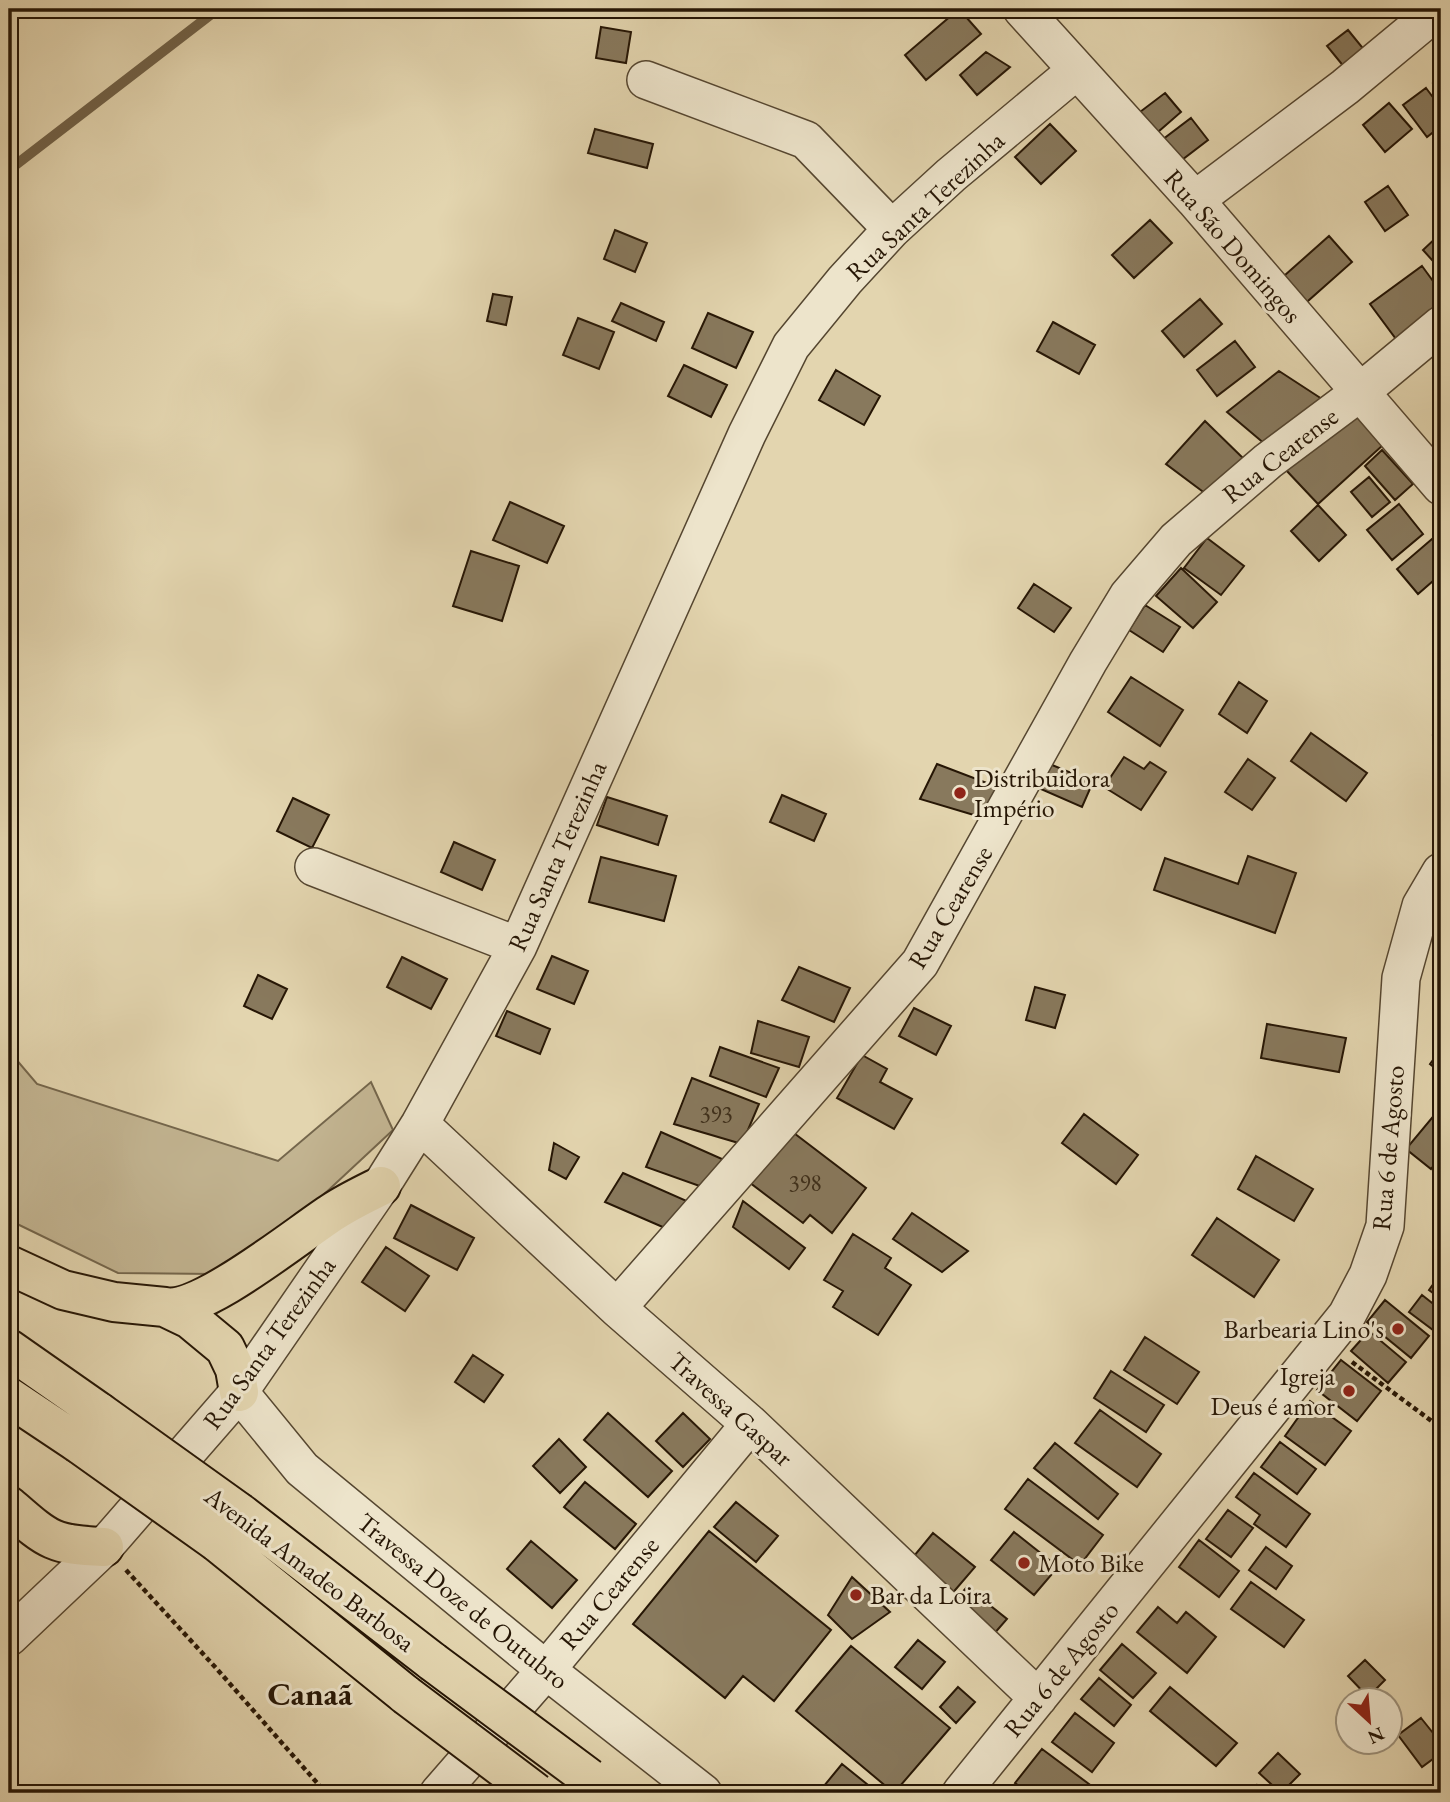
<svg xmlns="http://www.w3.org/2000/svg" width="1450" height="1802" viewBox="0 0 1450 1802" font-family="'EB Garamond',serif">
	<rect width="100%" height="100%" fill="#e3d5af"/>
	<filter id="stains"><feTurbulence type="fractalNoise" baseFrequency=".00286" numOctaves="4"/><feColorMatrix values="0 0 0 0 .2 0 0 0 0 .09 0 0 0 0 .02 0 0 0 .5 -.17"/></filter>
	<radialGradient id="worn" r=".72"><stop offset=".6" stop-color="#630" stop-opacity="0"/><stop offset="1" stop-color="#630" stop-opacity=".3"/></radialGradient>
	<!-- green -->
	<path fill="#c3b592" stroke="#74664c" stroke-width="2" d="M9,1051L37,1084L278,1161L371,1082L393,1130L305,1212L214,1274L118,1273L9,1220Z"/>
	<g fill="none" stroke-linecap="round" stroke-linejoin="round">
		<!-- stream -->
		<path stroke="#716248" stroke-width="10" d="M9,170L218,9"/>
	</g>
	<!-- building -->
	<path fill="#88795d" stroke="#261605" stroke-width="2" d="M959,9L981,34L926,80L905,55Z
		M1394,9H1413L1401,18Z
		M601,27L631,32L626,63L596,58Z
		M1348,30L1366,52L1345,68L1327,46Z
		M986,52L1010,67L977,95L960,75Z
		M1441,75V92L1433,83Z
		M1426,88L1441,108V126L1427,137L1403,105Z
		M1165,93L1181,112L1151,138L1132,118Z
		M1389,103L1412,129L1385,152L1363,125Z
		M1191,118L1208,140L1174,166L1158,143Z
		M1050,124L1076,151L1041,184L1015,157Z
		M595,129L653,144L647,168L588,153Z
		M1388,186L1408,215L1385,231L1365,202Z
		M1150,220L1172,243L1134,278L1112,255Z
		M615,230L647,243L635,272L604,259Z
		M1441,233V270L1423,250Z
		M1329,236L1352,262L1300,308L1276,283Z
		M1422,266L1441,292V306L1396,339L1370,304Z
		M493,294L512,297L506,325L487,321Z
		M1200,299L1222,324L1184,357L1162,331Z
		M621,303L664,322L656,341L612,321Z
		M708,313L753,332L736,368L692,348Z
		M578,318L614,332L599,369L563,355Z
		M1053,322L1095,345L1079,374L1037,351Z
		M1235,341L1255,367L1217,396L1197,370Z
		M684,365L727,385L711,417L668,396Z
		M836,370L880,396L864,425L819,400Z
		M1279,371L1322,399L1266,445L1227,412Z
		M1351,410L1383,445L1318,504L1285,469Z
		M1205,421L1248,463L1210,497L1166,464Z
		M1382,450L1413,484L1395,500L1365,466Z
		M1369,477L1390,502L1372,517L1351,492Z
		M510,502L564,526L547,563L493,540Z
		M1399,504L1423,534L1392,560L1367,530Z
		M1318,505L1346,535L1319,561L1291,531Z
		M1439,533L1441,536V574L1418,594L1397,569Z
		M1207,538L1244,566L1221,595L1184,568Z
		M471,551L519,566L502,621L453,606Z
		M1181,568L1217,602L1193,628L1156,596Z
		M1034,584L1071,608L1054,632L1018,608Z
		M1145,605L1180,627L1163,652L1129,630Z
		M1131,677L1183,710L1160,746L1108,712Z
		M1239,682L1267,701L1247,733L1219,714Z
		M1441,728V745L1433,735Z
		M1311,733L1367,773L1346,801L1291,761Z
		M1124,757L1144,769L1150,762L1166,772L1141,810L1104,787Z
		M1248,759L1275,778L1252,810L1225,792Z
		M1045,762L1093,782L1082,807L1034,786Z
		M937,764L1000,788L984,818L920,799Z
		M782,795L826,814L814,841L770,822Z
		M607,797L667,816L658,845L597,825Z
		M293,798L329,815L312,848L277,831Z
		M454,842L495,860L482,890L441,872Z
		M1248,856L1296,873L1275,933L1154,890L1165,858L1238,884Z
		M601,857L676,876L664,921L589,902Z
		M552,956L588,971L574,1004L537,989Z
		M402,957L447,979L431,1009L387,987Z
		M799,967L850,988L834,1022L782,1000Z
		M258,975L287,989L272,1019L244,1006Z
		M1035,987L1065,995L1055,1028L1026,1020Z
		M914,1008L951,1026L936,1055L899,1036Z
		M507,1011L550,1029L540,1054L496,1036Z
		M758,1021L809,1037L799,1067L751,1053Z
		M1267,1024L1346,1038L1339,1072L1261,1058Z
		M720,1047L779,1068L766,1097L710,1076Z
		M1441,1049V1073L1430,1064Z
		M862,1055L887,1069L880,1082L912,1099L894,1129L837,1098Z
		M692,1078L759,1104L742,1144L674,1124Z
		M1441,1107V1156L1431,1169L1406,1149Z
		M1084,1114L1138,1155L1116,1184L1062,1143Z
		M786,1127L866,1188L832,1233L810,1215L803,1223L745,1179Z
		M661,1132L722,1159L708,1189L646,1167Z
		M554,1143L579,1157L566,1179L549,1170Z
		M1256,1156L1313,1189L1294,1221L1238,1189Z
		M623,1173L689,1202L665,1228L605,1202Z
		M743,1201L805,1248L789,1269L733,1227Z
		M411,1205L474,1238L457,1270L394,1238Z
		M912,1213L968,1251L942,1272L893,1239Z
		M1217,1218L1279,1260L1254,1297L1192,1255Z
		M853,1234L891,1258L885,1268L911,1285L878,1335L833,1307L843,1291L824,1280Z
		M386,1247L429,1276L405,1311L362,1282Z
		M1439,1276L1441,1277V1299L1429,1290Z
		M1422,1295L1441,1310V1336L1409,1312Z
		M1385,1300L1429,1336L1411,1358L1367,1322Z
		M1369,1331L1406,1362L1388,1383L1351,1351Z
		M1145,1337L1199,1372L1177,1404L1124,1370Z
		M473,1355L503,1375L484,1402L455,1382Z
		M1341,1360L1381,1391L1357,1421L1317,1390Z
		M1111,1371L1164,1405L1146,1432L1094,1398Z
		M1310,1401L1351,1431L1325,1465L1285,1436Z
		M1100,1410L1161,1454L1137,1487L1075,1443Z
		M608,1413L672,1471L648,1497L584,1440Z
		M683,1413L710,1439L683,1467L656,1441Z
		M559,1439L586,1467L560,1493L533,1466Z
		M1280,1442L1316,1469L1297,1494L1261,1467Z
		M1055,1443L1118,1494L1098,1519L1034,1468Z
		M1254,1473L1310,1514L1286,1547L1254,1524L1260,1515L1236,1497Z
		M1028,1479L1103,1535L1080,1565L1005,1509Z
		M585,1482L636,1524L615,1549L564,1507Z
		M736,1502L778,1536L756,1562L714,1527Z
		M1228,1510L1253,1528L1231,1557L1206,1539Z
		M709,1531L831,1630L774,1701L743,1676L725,1698L633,1624Z
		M1014,1532L1058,1567L1034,1595L991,1560Z
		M933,1533L975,1567L950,1596L909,1562Z
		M1199,1540L1239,1571L1219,1597L1179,1567Z
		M531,1541L577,1580L552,1608L507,1569Z
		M1266,1547L1292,1566L1276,1589L1249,1570Z
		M852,1577L890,1612L852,1639L828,1615Z
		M1251,1582L1304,1620L1284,1647L1231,1609Z
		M967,1587L1007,1619L993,1635L954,1602Z
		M1158,1607L1177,1623L1186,1612L1216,1637L1187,1673L1137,1632Z
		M918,1640L945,1662L922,1689L895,1667Z
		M1122,1644L1156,1673L1133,1698L1100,1670Z
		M851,1646L950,1728L894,1793L796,1711Z
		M1365,1660L1385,1680L1368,1697L1348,1676Z
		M1099,1678L1131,1705L1114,1726L1081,1699Z
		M958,1687L975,1702L956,1723L940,1707Z
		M1170,1687L1237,1743L1216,1766L1150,1711Z
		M1075,1713L1114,1743L1092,1772L1052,1742Z
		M1421,1718L1441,1743V1753L1422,1767L1398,1735Z
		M1042,1749L1097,1790L1095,1793H1028L1015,1783Z
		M1278,1753L1300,1774L1281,1793L1259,1773Z
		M842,1764L878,1793L819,1792Z
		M1257,1785L1267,1793H1250Z"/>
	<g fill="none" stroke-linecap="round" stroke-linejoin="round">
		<defs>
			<path id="minor" d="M1022,9L1195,200L1441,486
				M646,80L806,140L892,229
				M1195,200L1345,87L1439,9
				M314,867L518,946
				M420,1124L617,1308L750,1424L1038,1698
				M617,1308L920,963L1088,662L1128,596L1176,540L1268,461L1359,393L1441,325
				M239,1392L302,1469L546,1670L703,1793
				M9,1637L104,1547L239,1392L381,1186L420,1124L518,946L747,434L791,346L845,280L892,229L951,175L1077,70
				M439,1793L546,1670L750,1424
				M961,1793L1347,1315L1368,1275L1385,1226L1401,978L1421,906L1441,872"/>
			<path id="major" d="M9,1265L63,1290L114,1302L165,1307L190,1319L225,1348L235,1369L239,1392
				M165,1307C201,1314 300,1233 333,1212C348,1202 365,1194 381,1186
				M9,1349L99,1412
				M9,1397L78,1443
				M9,1506C48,1540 52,1545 104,1547
				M240,1513L433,1662
				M217,1542L406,1695"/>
		</defs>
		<!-- minor casing -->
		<use href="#minor" stroke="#554630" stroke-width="40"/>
		<!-- major casing -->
		<use href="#major" stroke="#261605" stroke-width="42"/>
		<!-- path -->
		<path stroke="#261605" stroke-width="4.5" stroke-dasharray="5 3.5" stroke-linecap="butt" d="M1352,1362L1441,1428
			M126,1570L216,1668L326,1793"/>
		<!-- minor -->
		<use href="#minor" stroke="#ede4cb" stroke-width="37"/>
		<!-- major -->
		<use href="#major" stroke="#e3d5af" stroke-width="38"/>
		<defs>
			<path id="major-bridge" d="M99,1412L240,1513
				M78,1443L217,1542
				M433,1662L589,1778
				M406,1695L536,1793"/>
		</defs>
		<!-- major-bridge casing -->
		<use href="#major-bridge" stroke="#261605" stroke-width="42" stroke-linecap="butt"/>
		<!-- major-bridge -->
		<use href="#major-bridge" stroke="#e3d5af" stroke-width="38"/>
	</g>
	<!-- markers -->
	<g fill="#8f2418" stroke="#ede4cb" stroke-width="2.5">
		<circle cx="960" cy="793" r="7"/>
		<circle cx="1398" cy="1329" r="7"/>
		<circle cx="1349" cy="1391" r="7"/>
		<circle cx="1024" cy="1563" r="7"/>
		<circle cx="856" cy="1595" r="7"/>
	</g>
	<g text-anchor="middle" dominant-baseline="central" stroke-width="6" stroke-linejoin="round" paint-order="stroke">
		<!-- number labels -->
		<g font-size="23" fill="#3e2f1b">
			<text x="716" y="1114">393</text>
			<text x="805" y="1183">398</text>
		</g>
		<!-- street labels -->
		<g font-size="26" fill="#261605" stroke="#ede4cb">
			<text transform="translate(925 206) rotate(-43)">Rua Santa Terezinha</text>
			<text transform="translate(1233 246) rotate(49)">Rua São Domingos</text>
			<text transform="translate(1280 455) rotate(-38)">Rua Cearense</text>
			<text transform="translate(557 856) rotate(-66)">Rua Santa Terezinha</text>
			<text transform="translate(950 907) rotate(-59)">Rua Cearense</text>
			<text transform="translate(1388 1148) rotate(-85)">Rua 6 de Agosto</text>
			<text transform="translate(269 1343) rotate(-54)">Rua Santa Terezinha</text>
			<text transform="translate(731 1409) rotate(42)">Travessa Gaspar</text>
			<text transform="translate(310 1569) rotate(37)">Avenida Amadeo Barbosa</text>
			<text transform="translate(609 1593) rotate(-50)">Rua Cearense</text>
			<text transform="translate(463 1601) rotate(39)">Travessa Doze de Outubro</text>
			<text transform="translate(1061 1669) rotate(-51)">Rua 6 de Agosto</text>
		</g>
		<!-- poi labels -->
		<g font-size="26" fill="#261605" stroke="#ede4cb" text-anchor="start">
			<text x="974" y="778">Distribuidora<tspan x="974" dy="30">Império</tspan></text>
			<text x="1384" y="1329" text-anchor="end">Barbearia Lino's</text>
			<text x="1335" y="1376" text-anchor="end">Igreja<tspan x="1335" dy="30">Deus é amor</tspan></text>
			<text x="1038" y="1563">Moto Bike</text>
			<text x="870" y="1595">Bar da Loira</text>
		</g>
		<!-- district labels -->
		<g font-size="33" font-weight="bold" fill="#261605" stroke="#ede4cb">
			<text x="310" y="1693">Canaã</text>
		</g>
	</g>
	<!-- margin -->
	<rect width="1450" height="1802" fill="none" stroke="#e3d5af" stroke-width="35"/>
	<rect x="10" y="10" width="1429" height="1781" fill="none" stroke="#261605" stroke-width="3.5"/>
	<rect x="18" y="18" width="1415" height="1767" fill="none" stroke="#261605" stroke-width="2"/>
	<!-- north arrow -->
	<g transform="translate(1369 1721) rotate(154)"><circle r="33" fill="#ede4cb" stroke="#9d927c" stroke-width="2"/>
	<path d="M0-5L12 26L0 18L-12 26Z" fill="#8f2418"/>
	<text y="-10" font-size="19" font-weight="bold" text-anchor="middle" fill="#261605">N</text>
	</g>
	<rect width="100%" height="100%" filter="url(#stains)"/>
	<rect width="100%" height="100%" fill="url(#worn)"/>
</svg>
